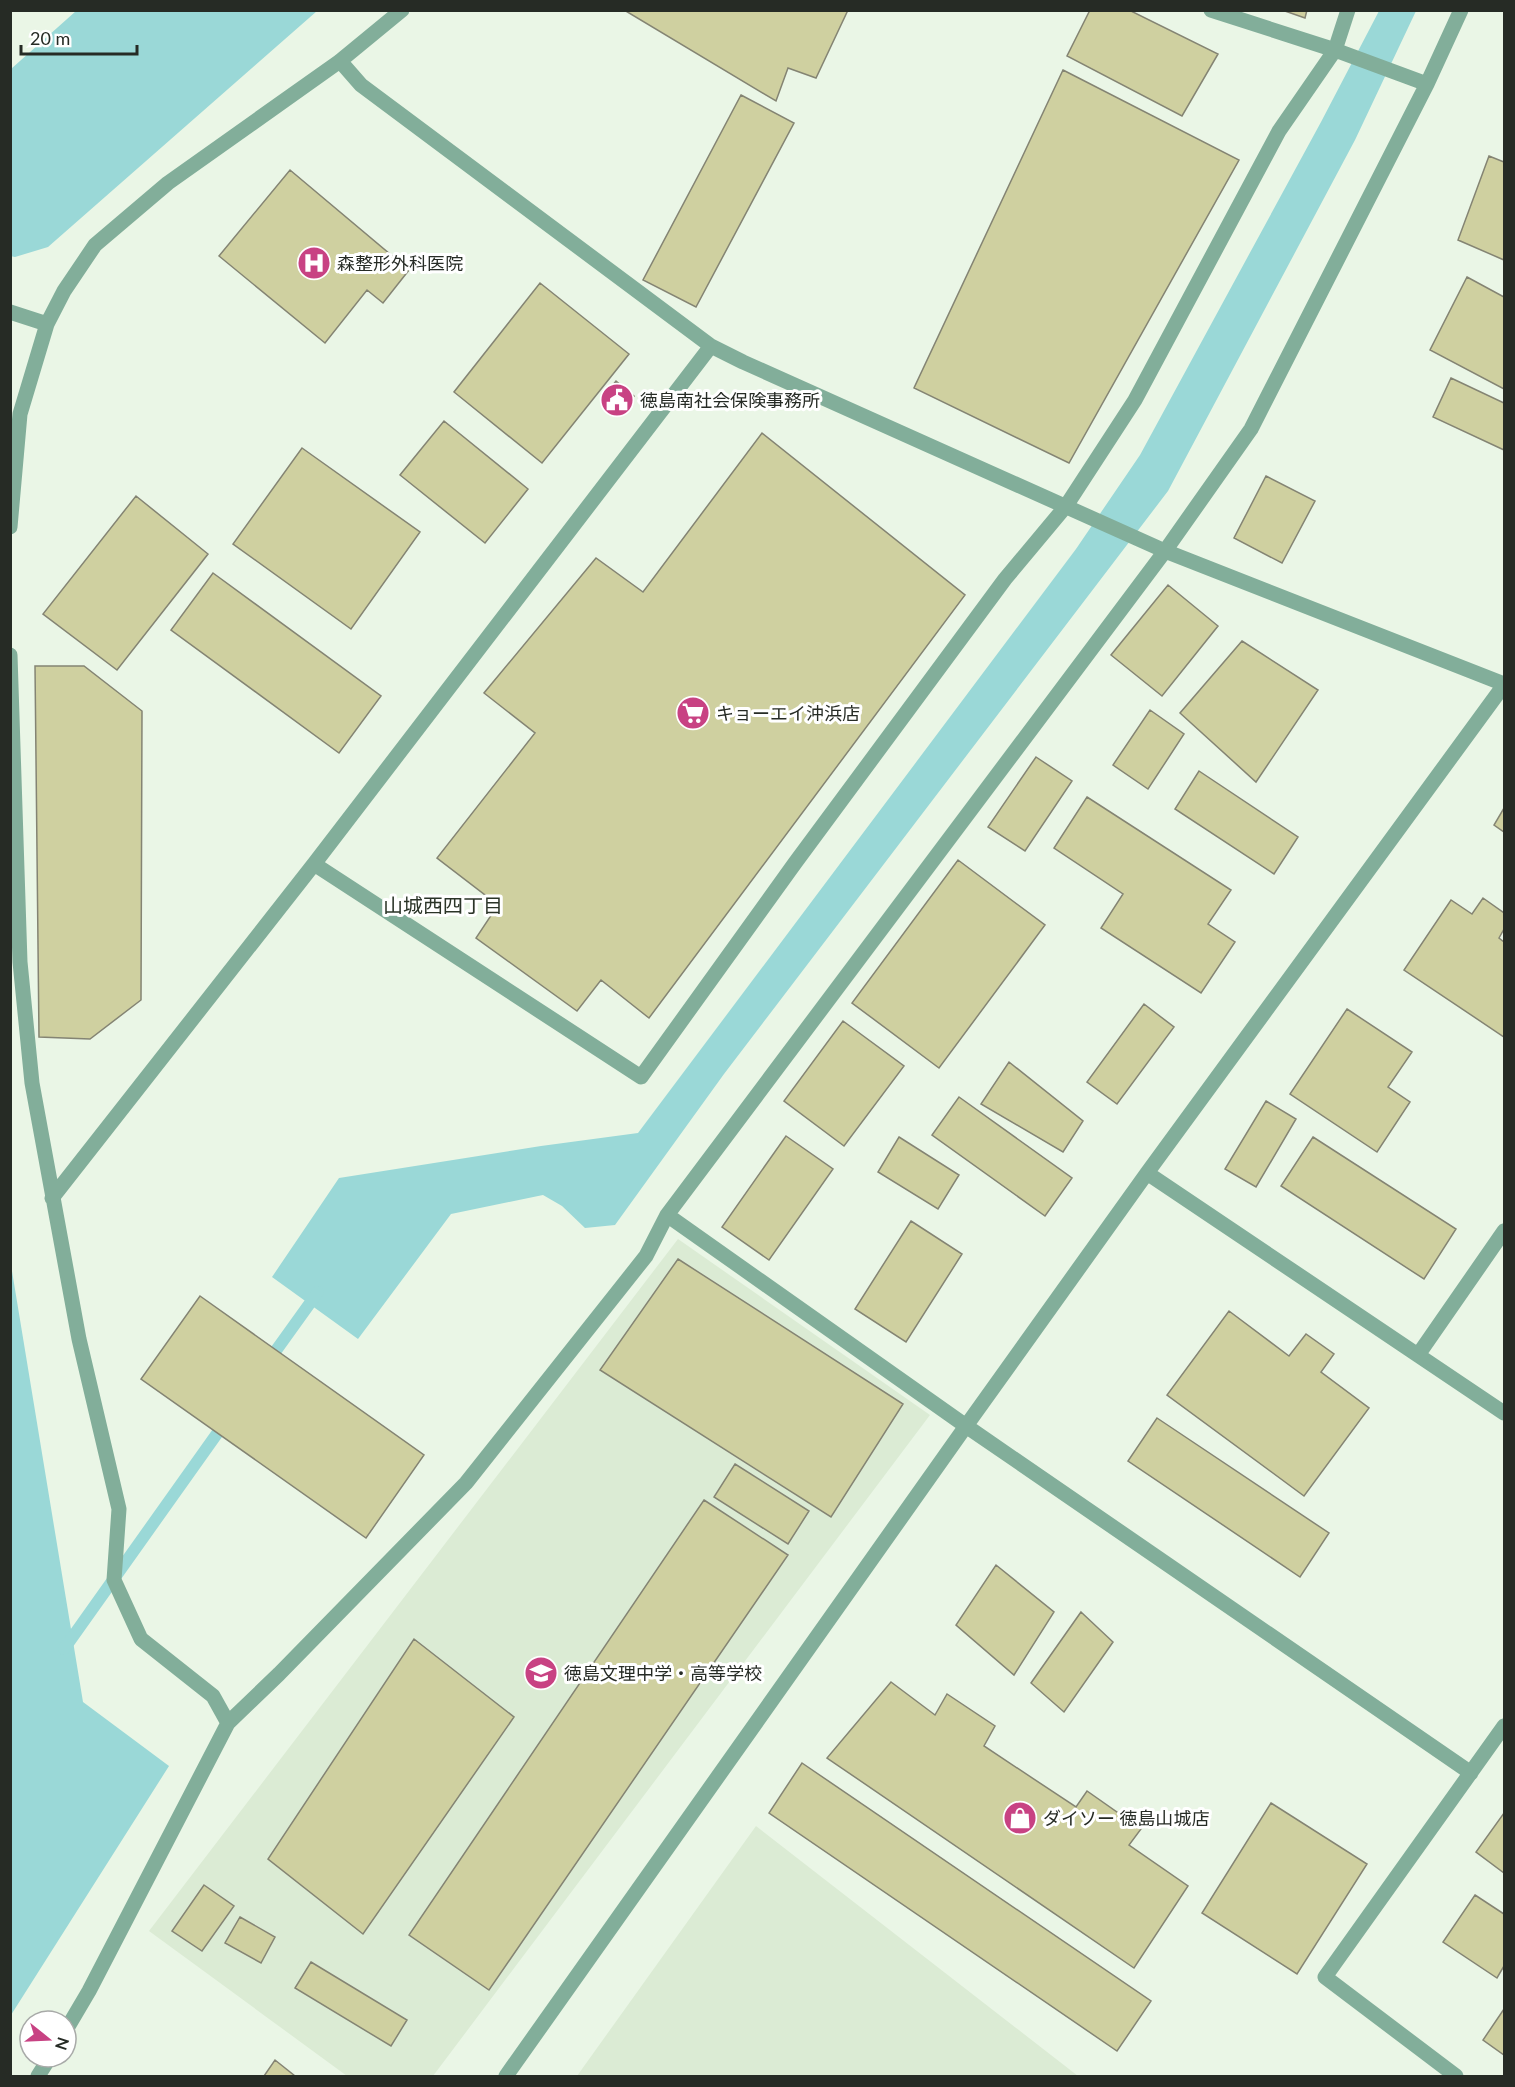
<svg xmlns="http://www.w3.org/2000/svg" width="1515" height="2087" viewBox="0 0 1515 2087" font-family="Lato,'Noto Sans JP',sans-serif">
	<rect width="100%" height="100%" fill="#eaf6e6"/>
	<!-- built -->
	<path fill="#dbebd4" d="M678,1239L930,1415L433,2076H347L149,1931Z
		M756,1826L1078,2076H577Z"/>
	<!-- water -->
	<path fill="#9ad8d7" d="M76,11H317L48,247L15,257L10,256L11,69Z
		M1379,11H1416L1355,140L1168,491L724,1074L615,1225L585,1228L562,1206L543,1195L451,1214L358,1339L272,1277L339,1178L541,1146L638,1133L1076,549L1140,455L1321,122Z
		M10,1259L83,1702L169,1766L11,2015Z"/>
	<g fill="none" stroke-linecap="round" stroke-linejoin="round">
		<!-- stream -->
		<path stroke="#9ad8d7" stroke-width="12" d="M267,1363L318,1292
			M64,1649L226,1421"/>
	</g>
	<!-- building -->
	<path fill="#cfd0a0" stroke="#848473" stroke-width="1.5" d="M624,10H848L816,78L788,68L776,101Z
		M1090,10H1129L1218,54L1182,116L1067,56Z
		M1282,10H1307L1305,18Z
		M1063,70L1239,160L1069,463L914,388Z
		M741,95L794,123L696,307L643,280Z
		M1489,156L1504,162V260L1458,240Z
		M290,170L409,270L383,303L367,290L325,343L219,256Z
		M1467,277L1504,297V389L1430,350Z
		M540,283L629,354L542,463L454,392Z
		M1451,378L1504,403V450L1433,417Z
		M616,381L634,396L619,415L601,400Z
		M444,421L528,489L485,543L400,475Z
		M762,433L965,595L649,1018L601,980L577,1011L476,938L498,905L437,858L535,733L484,693L596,558L643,592Z
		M302,448L420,532L351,629L233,544Z
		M1266,476L1315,501L1282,563L1234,538Z
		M136,496L208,554L117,670L43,614Z
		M213,573L381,696L339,753L171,630Z
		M1168,585L1218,626L1162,696L1111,655Z
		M1242,641L1318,690L1256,782L1180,713Z
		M35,666H84L142,711L141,1000L90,1039L39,1037Z
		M1150,710L1184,734L1148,789L1113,765Z
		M1036,757L1072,781L1025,851L988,827Z
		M1199,771L1298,837L1274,874L1175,809Z
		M1087,797L1231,890L1208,924L1235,942L1201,993L1101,928L1123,894L1054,848Z
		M1504,808V832L1494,825Z
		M958,860L1045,925L939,1068L852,1003Z
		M1483,898L1504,913V929L1499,938L1504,942V1037L1404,970L1451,900L1472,914Z
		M1144,1004L1174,1027L1117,1104L1087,1082Z
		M1347,1009L1412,1052L1388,1087L1410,1102L1377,1152L1290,1094Z
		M843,1021L904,1066L844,1146L784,1101Z
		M1009,1062L1083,1121L1063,1152L981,1104Z
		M959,1097L1072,1178L1045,1216L932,1135Z
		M1266,1101L1296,1119L1256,1187L1225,1169Z
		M786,1136L833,1169L769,1260L722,1227Z
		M899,1137L959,1175L938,1209L878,1172Z
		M1313,1137L1456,1229L1424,1279L1281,1186Z
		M911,1221L962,1254L906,1342L855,1309Z
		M678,1259L903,1404L831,1517L600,1370Z
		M200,1296L424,1455L366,1538L141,1379Z
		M1229,1311L1289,1356L1306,1334L1334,1354L1321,1372L1369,1408L1304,1496L1167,1395Z
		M1157,1418L1329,1533L1300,1577L1128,1461Z
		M735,1464L809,1511L788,1544L714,1497Z
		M704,1500L788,1555L489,1990L409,1935Z
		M996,1565L1054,1612L1014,1675L956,1625Z
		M1081,1612L1113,1642L1064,1712L1031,1683Z
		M414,1639L514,1717L363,1934L268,1859Z
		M891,1682L935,1715L947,1694L995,1726L984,1746L1076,1807L1087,1791L1141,1829L1129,1845L1188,1886L1134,1968L827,1758Z
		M802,1763L1151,2001L1117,2051L769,1813Z
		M1271,1803L1367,1864L1297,1974L1202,1913Z
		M1504,1813V1873L1476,1852Z
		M204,1885L234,1906L202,1951L172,1931Z
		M1475,1895L1504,1914V1966L1497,1978L1443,1942Z
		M240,1917L275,1937L261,1963L225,1943Z
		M311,1962L407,2020L391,2046L295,1988Z
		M1504,2009V2055L1483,2040Z
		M275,2060L295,2076H264Z"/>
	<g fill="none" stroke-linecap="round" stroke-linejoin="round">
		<!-- minor -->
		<path stroke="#82ae9a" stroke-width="15" d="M1211,10L1335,50L1427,84
			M340,61L361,85L711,346L743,362L1165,551L1504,684
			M10,312L47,324L64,291L95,245L168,183L340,61L402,10
			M10,527L20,414L47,324
			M10,655L20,962L32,1083L79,1339L119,1509L114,1580L141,1639L213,1696L228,1723
			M314,864L641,1077L795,863L1005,579L1066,506L1135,400L1279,131L1335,50L1348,10
			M1147,1173L1504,1413
			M52,1198L314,864L711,346
			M667,1215L966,1426L1471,1773
			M1418,1355L1504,1231
			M66,2030L89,1991L228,1723L279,1674L466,1483L646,1256L667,1215L1165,551L1251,429L1427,84L1461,10
			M38,2076L50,2057
			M506,2076L966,1426L1147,1173L1504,685
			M1456,2076L1325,1977L1504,1726"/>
	</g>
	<!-- icons -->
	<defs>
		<symbol id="hospital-disc" viewBox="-11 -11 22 22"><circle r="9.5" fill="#c84283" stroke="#fff"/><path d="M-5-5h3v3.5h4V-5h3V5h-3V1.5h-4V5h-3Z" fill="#fff"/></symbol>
		<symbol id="civic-disc" viewBox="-11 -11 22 22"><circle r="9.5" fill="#c84283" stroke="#fff"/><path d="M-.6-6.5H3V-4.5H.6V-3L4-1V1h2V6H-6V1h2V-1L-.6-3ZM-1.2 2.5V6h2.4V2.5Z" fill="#fff"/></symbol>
		<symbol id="supermarket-disc" viewBox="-11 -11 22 22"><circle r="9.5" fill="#c84283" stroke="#fff"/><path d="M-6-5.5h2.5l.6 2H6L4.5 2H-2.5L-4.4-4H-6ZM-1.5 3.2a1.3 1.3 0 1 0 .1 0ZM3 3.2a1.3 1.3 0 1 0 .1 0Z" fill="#fff"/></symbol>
		<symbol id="school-disc" viewBox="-11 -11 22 22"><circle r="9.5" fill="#c84283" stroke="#fff"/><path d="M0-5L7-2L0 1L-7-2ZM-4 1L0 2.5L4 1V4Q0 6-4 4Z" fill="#fff"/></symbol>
		<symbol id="shop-disc" viewBox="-11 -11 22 22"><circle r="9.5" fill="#c84283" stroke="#fff"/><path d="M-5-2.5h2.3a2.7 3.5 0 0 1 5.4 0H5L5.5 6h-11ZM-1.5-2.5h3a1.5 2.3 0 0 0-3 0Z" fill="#fff"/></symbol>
	</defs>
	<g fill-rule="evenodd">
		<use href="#hospital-disc" x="295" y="244" width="38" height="38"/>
		<use href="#civic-disc" x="598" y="381" width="38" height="38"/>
		<use href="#supermarket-disc" x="674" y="694" width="38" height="38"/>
		<use href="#school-disc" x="522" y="1654" width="38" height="38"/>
		<use href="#shop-disc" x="1001" y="1799" width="38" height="38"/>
	</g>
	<g text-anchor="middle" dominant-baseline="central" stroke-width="6" stroke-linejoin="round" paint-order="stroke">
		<!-- poi labels -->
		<g font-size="18" fill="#262b25" stroke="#fff" text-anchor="start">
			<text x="337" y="263">森整形外科医院</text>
			<text x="640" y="400">徳島南社会保険事務所</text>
			<text x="716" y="713">キョーエイ沖浜店</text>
			<text x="564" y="1673">徳島文理中学・高等学校</text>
			<text x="1043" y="1818">ダイソー 徳島山城店</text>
		</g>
		<!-- neighbourhood labels -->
		<g font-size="20" fill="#2b3428" stroke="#fff">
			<text x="443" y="905">山城西四丁目</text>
		</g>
	</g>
	<!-- border -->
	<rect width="1515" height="2087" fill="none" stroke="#262b25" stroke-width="24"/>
	<!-- north arrow -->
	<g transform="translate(48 2039) rotate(108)"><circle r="28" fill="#ffffff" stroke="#a8aaa8" stroke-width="1.5"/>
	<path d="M0-4.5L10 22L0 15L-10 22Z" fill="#c84283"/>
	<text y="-9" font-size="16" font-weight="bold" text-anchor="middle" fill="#262b25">N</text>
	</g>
	<!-- scale -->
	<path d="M21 45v9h116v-9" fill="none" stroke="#262b25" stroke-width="3"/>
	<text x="30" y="45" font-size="18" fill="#262b25" stroke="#ffffff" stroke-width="4.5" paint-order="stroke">20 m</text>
</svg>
